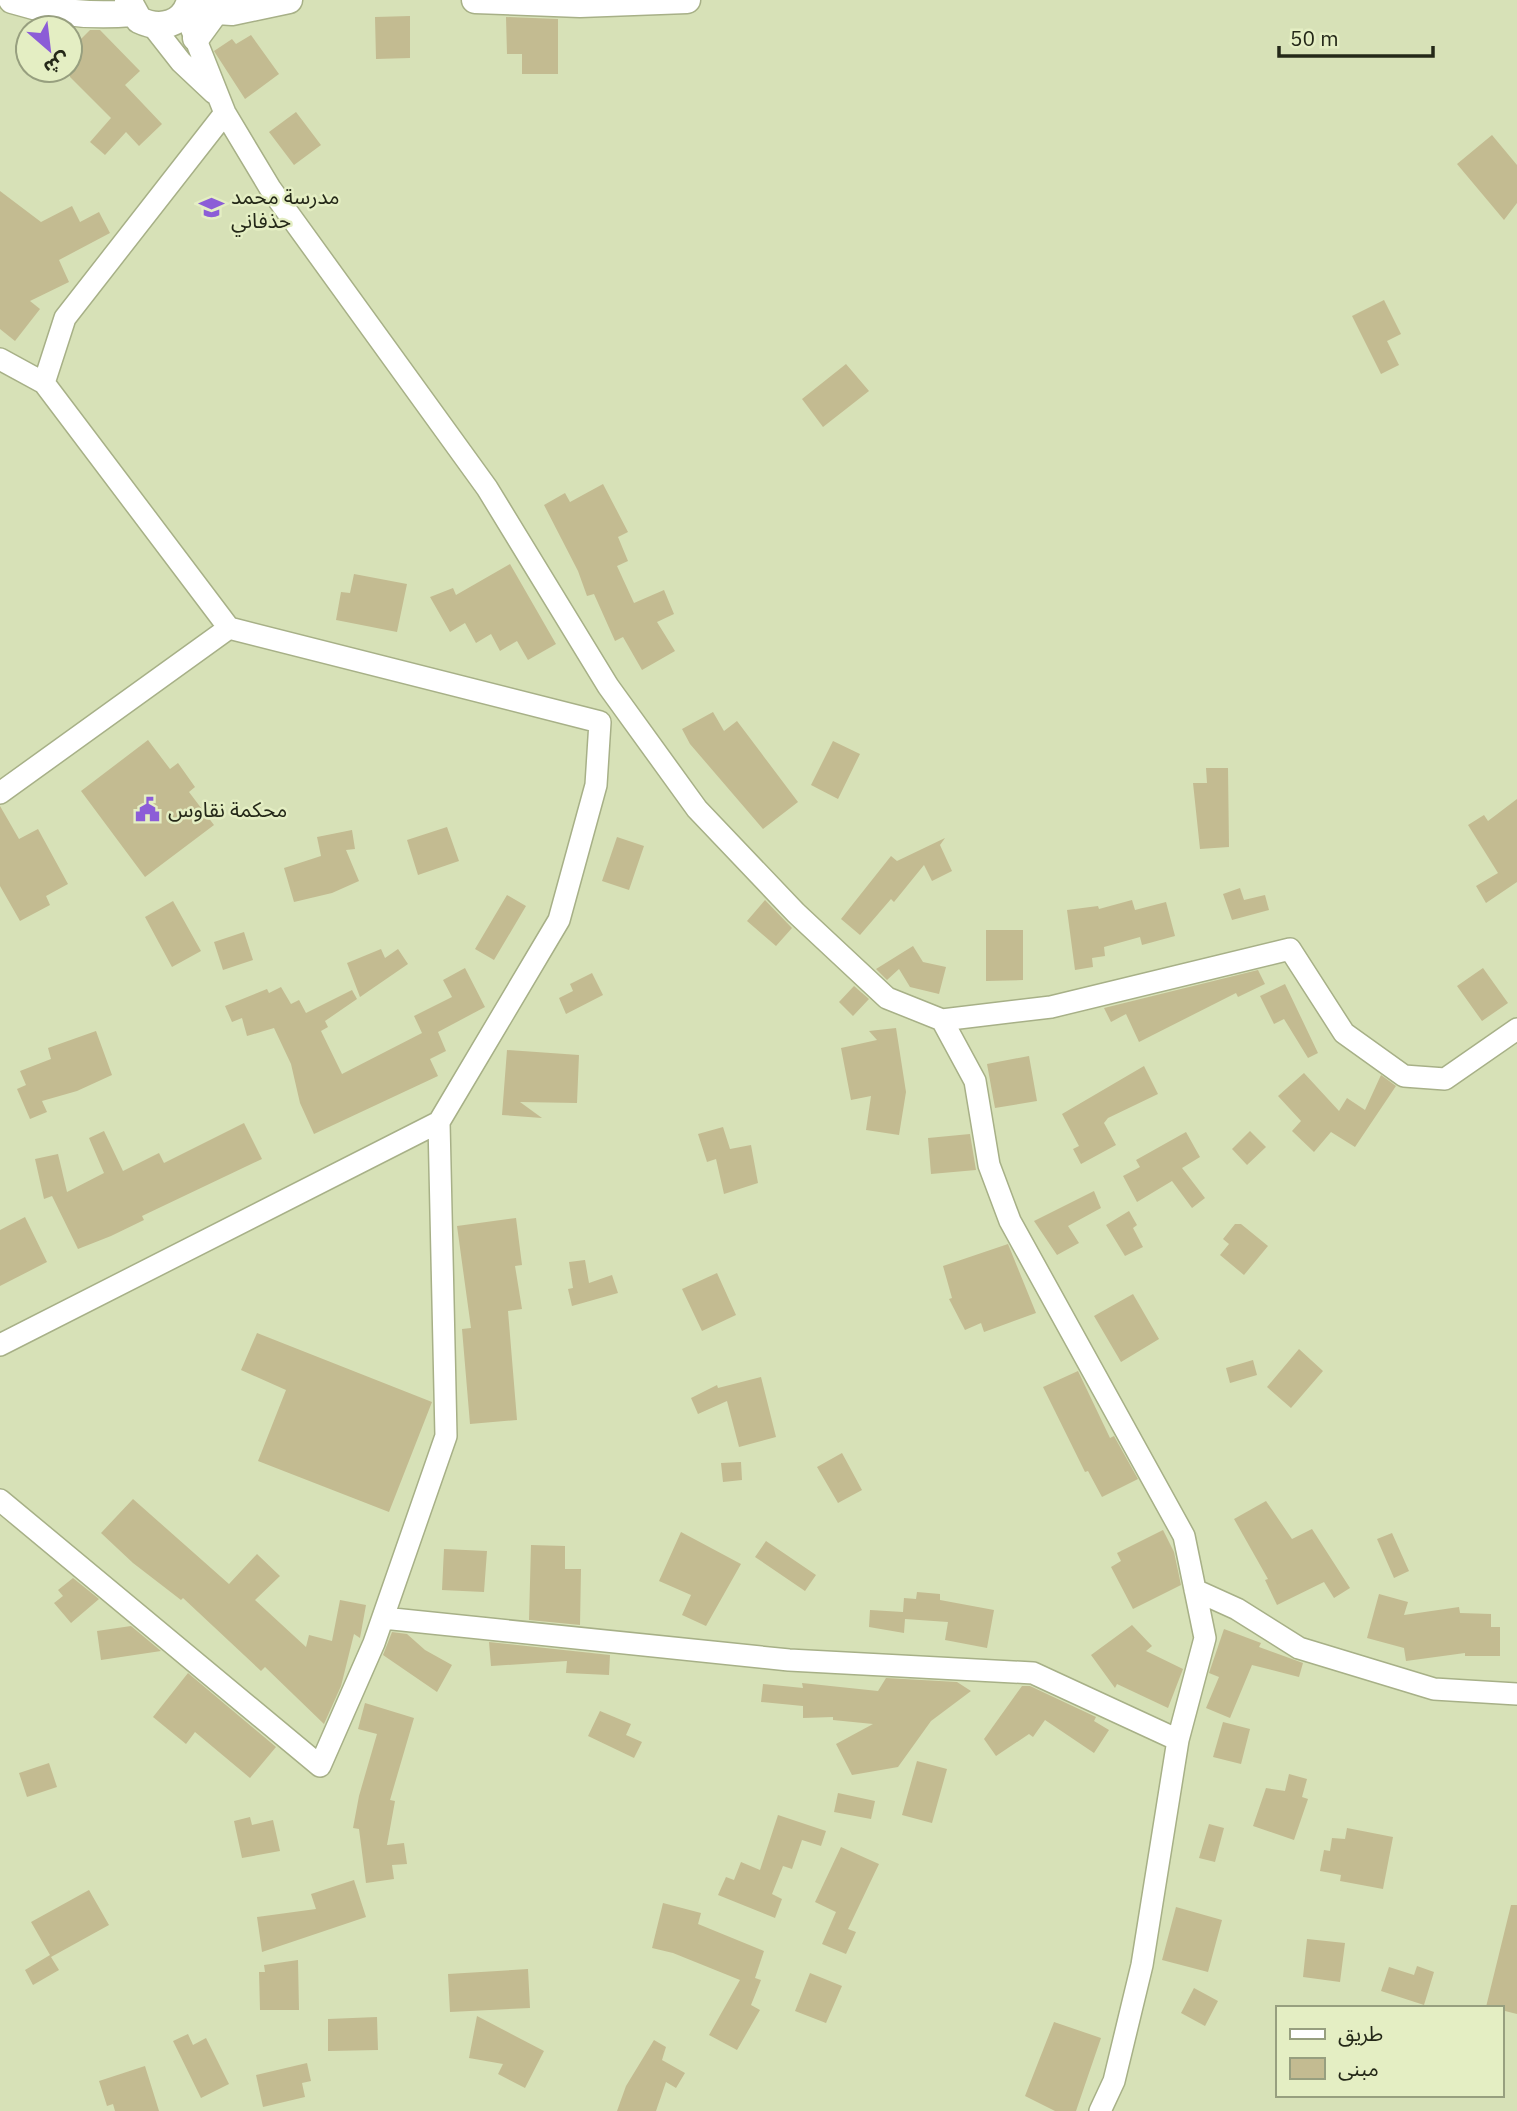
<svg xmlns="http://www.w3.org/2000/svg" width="1517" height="2111" viewBox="0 0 1517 2111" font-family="'IBM Plex Sans','Noto Sans Arabic',sans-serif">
	<rect width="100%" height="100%" fill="#d7e1b7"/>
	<!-- building -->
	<path fill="#c3bb91" d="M410,16V58L376,59L375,17Z
		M506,17L558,19V74H522V54H507Z
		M90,30H100L140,71L125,85L162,124L139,146L126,132L105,155L90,142L111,118L70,77V50Z
		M251,35L279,74L245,99L214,51L232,39L236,44Z
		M296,112L321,145L294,165L269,132Z
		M1492,135L1517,165V203L1504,220L1457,164Z
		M0,191L41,222L72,206L80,222L99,212L110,233L59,260L69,282L30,301L40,309L15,341L0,329Z
		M1384,300L1401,334L1387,341L1399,365L1381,374L1352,316Z
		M846,364L869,391L823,427L802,399Z
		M603,484L628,532L618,537L628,561L617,566L634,603L664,590L674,614L657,622L675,651L642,670L623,637L615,641L594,594L587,596L578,571L544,505L565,493L570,502Z
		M510,564L556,644L528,660L517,641L500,651L491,634L476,643L465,623L450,632L430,597L453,588L456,595Z
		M354,574L407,584L397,632L336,620L341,592L350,593Z
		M713,712L724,731L737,721L798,802L763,829L690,744L682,729Z
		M148,740L170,769L178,763L195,787L189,792L214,825L145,877L81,791Z
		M833,741L860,754L838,799L811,785Z
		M1206,768H1228L1229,847L1200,849L1193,783H1207Z
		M1517,799V882L1486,903L1476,886L1498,873L1468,825L1484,815L1488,821Z
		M0,806L19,839L38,829L68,884L46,896L50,905L20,921L0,886Z
		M447,827L459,861L418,875L407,840Z
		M352,830L355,849L346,850L359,881L332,893L294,902L284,868L321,856L317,837Z
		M617,837L644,846L629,890L602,881Z
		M945,838L940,845L952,871L932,881L924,865L894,902L891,899L860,935L841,919L891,856L897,861Z
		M1240,888L1244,900L1265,895L1269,910L1232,920L1223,894Z
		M507,895L526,906L494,960L475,949Z
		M765,900L792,928L776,946L747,921Z
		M1132,900L1135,910L1166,902L1175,936L1142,945L1140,937L1104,947L1105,956L1092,958L1093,967L1075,970L1067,910L1098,906L1099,909Z
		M173,901L201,951L172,967L145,917Z
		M986,930H1023V980L986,981Z
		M244,932L253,960L223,970L214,942Z
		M913,946L923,962L946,967L939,994L910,987L899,969L887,980L876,969Z
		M381,949L385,958L398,949L408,964L360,997L347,963Z
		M465,968L485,1007L438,1032L446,1051L430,1059L438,1076L314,1134L300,1103L291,1064L274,1028L247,1036L242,1018L232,1022L225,1006L267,989L269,993L281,987L291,1004L299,1000L306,1013L352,990L357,999L325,1021L328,1027L321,1031L342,1074L422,1033L414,1016L452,997L443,980Z
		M1483,968L1508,1003L1482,1021L1457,986Z
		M1258,970L1265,984L1238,997L1236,993L1139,1042L1126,1014L1111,1022L1104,1008Z
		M592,973L603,995L566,1014L559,998L573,991L570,984Z
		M1285,984L1318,1053L1308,1058L1284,1019L1274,1024L1260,996Z
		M854,986L869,999L853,1016L839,1002Z
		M896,1028L906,1092L899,1135L866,1130L871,1096L851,1100L841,1048L877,1040L869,1031Z
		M96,1031L112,1075L77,1091L42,1101L47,1112L30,1119L17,1089L26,1085L20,1071L51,1059L48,1048Z
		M507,1050L579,1055L577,1103L520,1102L542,1118L502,1115Z
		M1029,1056L1037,1101L995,1108L987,1064Z
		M1144,1066L1158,1094L1108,1118L1104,1123L1116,1145L1081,1164L1073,1149L1079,1146L1062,1114Z
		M1304,1073L1339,1111L1347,1098L1365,1110L1381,1075L1396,1086L1355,1147L1331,1132L1314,1152L1292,1131L1301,1121L1278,1096Z
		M244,1123L262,1159L142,1216L144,1220L111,1236L78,1249L52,1196L44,1199L35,1159L58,1154L67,1192L104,1173L89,1138L104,1131L123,1171L159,1153L164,1163Z
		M723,1127L730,1149L751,1145L758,1183L724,1194L716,1159L707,1162L698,1134Z
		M1250,1131L1266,1147L1247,1165L1232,1149Z
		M1186,1132L1200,1157L1182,1168L1205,1198L1192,1208L1172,1181L1137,1202L1123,1176L1140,1167L1136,1160Z
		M970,1134L976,1170L931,1174L928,1138Z
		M1094,1191L1101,1208L1068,1226L1079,1243L1057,1255L1034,1221Z
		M1129,1211L1137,1225L1133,1228L1143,1247L1125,1256L1106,1225Z
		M25,1217L47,1262L0,1286V1230Z
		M516,1218L522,1265L515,1266L522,1309L508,1311L517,1420L470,1424L462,1329L471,1328L457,1226Z
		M1235,1224H1241L1268,1246L1244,1275L1220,1255L1229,1244L1223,1239Z
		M1008,1244L1036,1313L984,1332L981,1323L965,1330L949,1299L952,1298L943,1266Z
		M585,1260L589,1283L612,1275L618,1293L572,1306L568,1289L573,1288L569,1262Z
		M717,1273L736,1315L702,1331L682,1289Z
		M1133,1294L1159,1339L1121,1362L1094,1316Z
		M257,1333L432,1402L389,1512L258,1461L286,1390L241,1370Z
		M1299,1349L1323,1371L1291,1408L1267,1387Z
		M1253,1360L1257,1375L1230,1383L1226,1368Z
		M1078,1371L1110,1438L1114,1436L1138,1479L1102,1497L1088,1471L1085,1472L1043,1387Z
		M761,1377L776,1437L739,1447L727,1401L698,1414L691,1398L717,1385L718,1388Z
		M842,1453L862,1490L838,1503L817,1467Z
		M741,1462L742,1480L723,1482L721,1463Z
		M133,1499L229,1584L257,1554L280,1576L255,1600L306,1647L309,1635L332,1641L340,1600L366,1605L360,1638L354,1634L341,1686L324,1724L265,1667L261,1671L183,1598L181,1600L133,1563L101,1533Z
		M1266,1501L1292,1539L1312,1529L1350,1588L1334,1598L1324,1582L1277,1605L1265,1580L1268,1579L1234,1519Z
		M1163,1530L1174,1552L1181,1585L1133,1609L1111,1567L1121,1561L1117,1553Z
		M681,1532L741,1564L706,1626L682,1615L691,1595L659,1581Z
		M1392,1533L1409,1571L1394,1578L1377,1539Z
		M766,1541L816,1575L805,1591L755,1557Z
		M531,1545L565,1546V1569H581L580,1625L529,1620Z
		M444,1549L487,1551L484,1592L442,1590Z
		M73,1578L99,1599L71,1623L54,1603L63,1596L58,1590Z
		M917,1592L940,1594V1600L994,1610L987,1648L945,1640L948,1622L905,1619L904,1633L869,1627L870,1610L903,1612L904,1598L916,1599Z
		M1379,1594L1408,1602L1404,1615L1459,1607L1460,1613L1491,1614V1627H1500V1656H1465V1653L1406,1661L1404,1648L1367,1638Z
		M1132,1625L1152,1646L1146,1651L1183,1669L1168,1708L1117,1684L1115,1688L1091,1655Z
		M131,1626L161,1651L101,1660L97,1631Z
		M1224,1629L1261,1643L1259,1647L1303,1663L1299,1677L1252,1665L1230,1718L1206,1708L1219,1677L1209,1673Z
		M392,1632L407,1634L425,1650L452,1665L437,1692L383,1655Z
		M489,1642L610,1655L609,1675L566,1673L567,1661L491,1666Z
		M188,1673L276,1747L250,1778L195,1732L186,1744L153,1717Z
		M886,1678L957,1682L971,1691L931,1721L898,1767L852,1775L836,1744L873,1724L833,1720V1717L803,1718V1706L761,1702L763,1684L803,1688L802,1683L878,1691Z
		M1022,1686H1030L1096,1717L1094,1721L1109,1730L1094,1753L1045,1720L1033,1737L1029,1734L996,1756L984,1739Z
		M365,1703L414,1718L390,1800L395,1801L387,1845L404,1843L407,1864L392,1865L394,1879L366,1883L359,1829L353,1828L359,1796L377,1734L358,1729Z
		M600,1711L631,1724L626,1735L642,1742L634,1758L588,1736Z
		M1223,1722L1250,1729L1241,1764L1213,1757Z
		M917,1761L947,1769L932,1823L902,1815Z
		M49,1763L57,1787L27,1797L19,1773Z
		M1289,1774L1307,1779L1302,1797L1308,1799L1294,1840L1253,1826L1266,1788L1285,1791Z
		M838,1793L875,1801L871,1819L834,1812Z
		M778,1815L826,1831L821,1846L802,1840L792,1869L783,1866L772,1894L782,1899L775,1918L718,1895L726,1877L734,1880L741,1862L760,1870Z
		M250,1817L252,1825L273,1820L280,1851L242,1858L234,1821Z
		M1209,1824L1224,1828L1215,1862L1199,1858Z
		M1347,1828L1393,1837L1383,1889L1340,1881L1341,1875L1320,1871L1324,1850L1330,1851L1332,1838L1345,1839Z
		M841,1847L879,1864L848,1929L856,1932L846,1954L822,1944L836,1912L815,1902Z
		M354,1880L366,1917L262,1952L257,1917L316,1909L311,1894Z
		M89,1890L109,1925L51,1957L59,1970L33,1985L25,1970L50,1955L31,1922Z
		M663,1903L701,1913L698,1924L764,1951L755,1978L761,1980L751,2005L760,2010L737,2050L709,2035L740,1980L673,1953L652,1948Z
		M1511,1905H1517V2014L1501,2010V2008L1486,2007Z
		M1176,1907L1222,1920L1208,1972L1162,1960Z
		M1307,1939L1345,1943L1340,1982L1303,1977Z
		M298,1960L299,2010H260L259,1972H265L264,1965Z
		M1417,1966L1434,1972L1424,2005L1381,1991L1389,1967L1414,1975Z
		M528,1969L530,2008L450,2012L448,1974Z
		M810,1973L842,1986L826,2023L795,2011Z
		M1194,1988L1218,2001L1205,2026L1181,2013Z
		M477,2016L544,2051L525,2088L498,2074L503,2064L469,2058Z
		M377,2017L378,2050L328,2051V2019Z
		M1054,2022L1101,2038L1076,2111H1055L1025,2096Z
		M188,2034L193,2045L206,2038L229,2084L201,2098L173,2041Z
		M654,2040L666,2047L662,2060L685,2073L676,2088L666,2082L656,2111H617L626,2086Z
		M307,2063L311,2081L302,2083L305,2097L263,2107L256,2075Z
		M145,2066L159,2111H115L113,2104L107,2106L99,2081Z"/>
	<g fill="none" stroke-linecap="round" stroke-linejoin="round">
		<defs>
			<path id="minor" d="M152,25L181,62L214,93
				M190,25L225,113L270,188L487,488L608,686L697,809L796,913L887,998L942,1020L975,1081L989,1165L1010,1221L1184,1536L1205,1638L1178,1740L1142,1965L1114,2081L1100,2111
				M225,113L65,318L44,383L229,628
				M0,359L44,383
				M0,793L229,628L600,722L596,785L559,920L439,1122L446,1436L374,1643L320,1766L0,1500
				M942,1020L1051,1007L1290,949L1344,1033L1404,1076L1445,1079L1517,1029
				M0,1345L439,1122
				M1195,1590L1237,1609L1299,1648L1434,1689L1517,1694
				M383,1618L789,1660L1033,1673L1178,1740"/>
			<path id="tertiary" d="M12,0C53,13 90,17 132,13
				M128,0L139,20C160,30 184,25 190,0
				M475,0L580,4L687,0
				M187,9L232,12L289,0
				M196,38L215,12"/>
		</defs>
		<!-- minor casing -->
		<use href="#minor" stroke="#a7b087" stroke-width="24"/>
		<!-- tertiary casing -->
		<use href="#tertiary" stroke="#a7b087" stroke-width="29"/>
		<!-- minor -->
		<use href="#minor" stroke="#fff" stroke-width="21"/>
		<!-- tertiary -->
		<use href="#tertiary" stroke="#fff" stroke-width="26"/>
	</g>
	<!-- icons -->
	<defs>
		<symbol id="school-bare" viewBox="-9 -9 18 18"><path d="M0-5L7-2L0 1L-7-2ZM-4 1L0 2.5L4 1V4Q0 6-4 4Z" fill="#8c5dd7" stroke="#e4eec3" stroke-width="2.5" paint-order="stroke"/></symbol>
		<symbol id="civic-bare" viewBox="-9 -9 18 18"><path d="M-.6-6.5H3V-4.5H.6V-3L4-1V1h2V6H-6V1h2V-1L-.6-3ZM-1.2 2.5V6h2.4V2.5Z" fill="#8c5dd7" stroke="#e4eec3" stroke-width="2.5" paint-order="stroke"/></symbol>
	</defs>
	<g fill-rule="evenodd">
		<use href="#school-bare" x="194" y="190" width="35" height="35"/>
		<use href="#civic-bare" x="130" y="792" width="35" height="35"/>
	</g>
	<g text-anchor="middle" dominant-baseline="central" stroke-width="5" stroke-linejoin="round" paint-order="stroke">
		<!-- poi labels -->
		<g font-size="21" fill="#242818" stroke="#e4eec3" text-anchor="start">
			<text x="231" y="196">مدرسة محمد<tspan x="231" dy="24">حذفاني</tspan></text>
			<text x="168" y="809">محكمة نقاوس</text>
		</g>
	</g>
	<!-- legend -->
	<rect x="1276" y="2006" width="228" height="91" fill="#e4eec3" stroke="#979f7f" stroke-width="2"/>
	<rect x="1290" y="2029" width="35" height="10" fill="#ffffff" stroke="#979f7f" stroke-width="2"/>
	<text x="1338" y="2041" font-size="21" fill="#242818">طريق</text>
	<rect x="1290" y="2058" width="35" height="21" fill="#c3bb91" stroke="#979f7f" stroke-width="2"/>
	<text x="1338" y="2076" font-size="21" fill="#242818">مبنى</text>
	<!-- north arrow -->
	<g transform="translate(49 49) rotate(152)"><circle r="33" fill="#e4eec3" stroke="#979f7f" stroke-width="2"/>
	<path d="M0-5L12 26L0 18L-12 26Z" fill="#8c5dd7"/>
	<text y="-10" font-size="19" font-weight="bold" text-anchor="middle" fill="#242818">ش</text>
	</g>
	<!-- scale -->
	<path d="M1279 46v10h154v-10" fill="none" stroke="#242818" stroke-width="3.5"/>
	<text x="1290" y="46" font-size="21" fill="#242818" stroke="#e4eec3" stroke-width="5" paint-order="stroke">50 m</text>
</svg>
